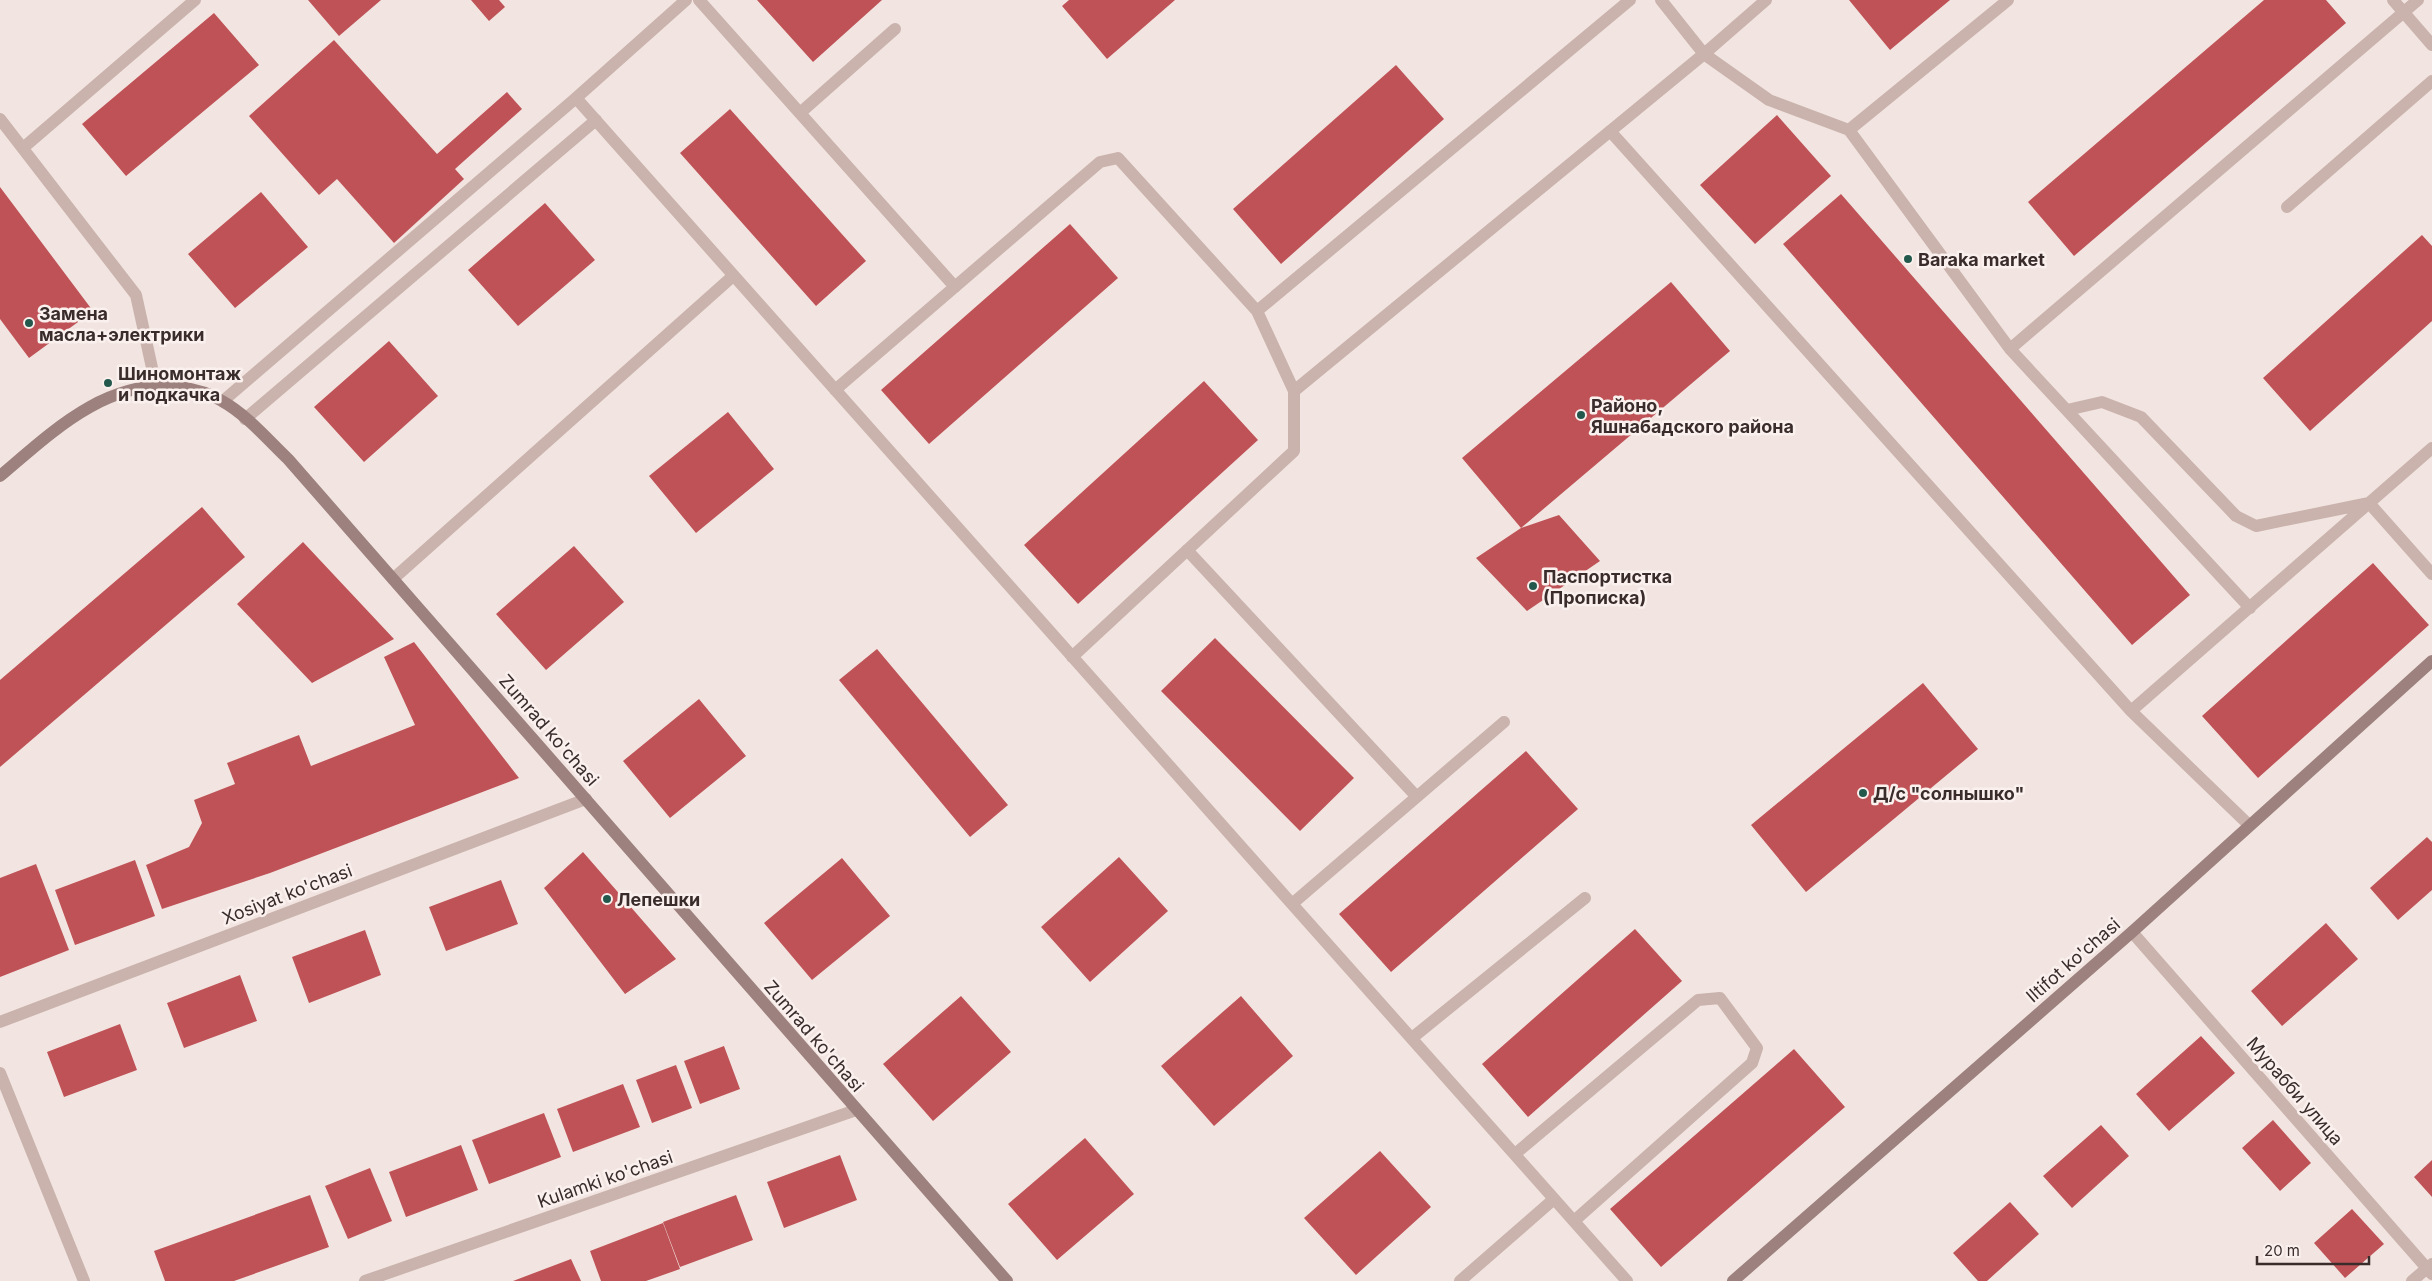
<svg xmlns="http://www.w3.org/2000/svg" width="2432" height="1281" viewBox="0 0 2432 1281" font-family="Inter,sans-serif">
	<rect width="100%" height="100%" fill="#f2e5e1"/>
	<!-- building -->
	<path fill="#bf5256" d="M308,0H381L339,36Z
		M471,0H499L505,7L489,21Z
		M757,0H882L813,62Z
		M1069,0H1175L1107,59L1062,6Z
		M1849,0H1950L1890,50Z
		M2264,0H2326L2346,23L2074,256L2028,202Z
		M214,13L259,65L126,176L82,124Z
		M334,40L437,154L507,92L522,109L455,169L464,179L394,243L337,179L319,195L249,116Z
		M1396,65L1444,119L1281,264L1233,209Z
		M730,109L866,261L816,306L680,153Z
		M1777,115L1831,176L1755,244L1700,185Z
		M0,187L93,311L29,358L0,319Z
		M261,192L308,247L235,308L188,254Z
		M1841,194L2190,595L2132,645L1783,244Z
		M545,203L595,260L518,326L468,270Z
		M1070,224L1118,278L929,444L881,390Z
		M2422,235L2432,246V321L2310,431L2263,378Z
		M1671,282L1730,351L1521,528L1462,458Z
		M389,341L438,396L364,462L314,407Z
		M1204,381L1258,440L1078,604L1024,545Z
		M728,412L774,469L696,533L649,476Z
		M202,507L245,557L0,767V680Z
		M1559,515L1600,561L1527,611L1476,558L1521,528Z
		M303,542L394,639L312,683L237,604Z
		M574,546L624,602L546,670L496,614Z
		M2373,563L2429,625L2258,778L2202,716Z
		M1215,638L1354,778L1300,831L1161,691Z
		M414,642L519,778L270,873L162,909L146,865L189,847L202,823L194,800L235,784L227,763L299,735L311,766L415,725L384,657Z
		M877,649L1008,805L970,837L839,680Z
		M1923,683L1978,749L1806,892L1751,825Z
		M699,699L746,756L670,818L623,761Z
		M1526,751L1578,809L1391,972L1339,914Z
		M2427,837L2432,842V890L2398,920L2370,888Z
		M583,852L676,959L625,994L544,888Z
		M1119,857L1168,911L1090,982L1041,927Z
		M842,858L890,916L812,980L764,923Z
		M135,860L155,916L75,945L55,890Z
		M36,864L69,950L0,977V878Z
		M501,880L518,924L446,951L429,907Z
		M2326,923L2358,959L2282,1026L2251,991Z
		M1635,929L1682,981L1528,1117L1482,1064Z
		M365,930L381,975L309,1003L292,957Z
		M240,975L257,1021L184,1048L167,1003Z
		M961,996L1011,1052L933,1121L883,1064Z
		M1241,996L1293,1056L1214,1126L1161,1066Z
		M120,1024L137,1070L64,1097L47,1052Z
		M2201,1036L2235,1073L2169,1131L2136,1094Z
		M724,1046L740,1089L700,1104L684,1061Z
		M1794,1049L1845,1107L1661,1267L1610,1209Z
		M676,1065L692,1108L652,1123L636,1080Z
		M623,1084L640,1127L573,1152L557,1109Z
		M544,1113L561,1157L489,1184L472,1140Z
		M2273,1120L2311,1163L2280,1191L2242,1148Z
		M2101,1125L2129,1156L2072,1208L2043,1176Z
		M1085,1138L1134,1194L1057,1260L1008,1204Z
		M461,1145L478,1190L406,1217L389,1172Z
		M1380,1151L1431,1207L1356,1275L1304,1218Z
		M840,1155L857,1200L784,1228L767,1182Z
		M2432,1160V1197L2414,1177Z
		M370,1168L392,1221L348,1239L325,1186Z
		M310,1195L329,1247L234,1281H165L154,1251Z
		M736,1195L753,1240L680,1267L663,1222Z
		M2010,1202L2039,1234L1987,1281H1978L1953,1253Z
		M2352,1209L2384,1244L2345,1278L2314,1243Z
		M663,1223L680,1269L646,1281H601L590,1251Z
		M571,1259L581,1281H513Z"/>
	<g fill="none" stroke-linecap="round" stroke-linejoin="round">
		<!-- lane -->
		<path stroke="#cab2ad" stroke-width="12" d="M686,0L576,98L1627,1281
			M699,0L955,287
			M2393,0L2432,45
			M1704,54L1769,100L1849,130L2010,349L2250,608
			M800,113L895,29
			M0,119L136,295L156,386
			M1849,130L2008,0
			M1610,131L2131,711L2249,825
			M23,148L195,0
			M2287,207L2432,81
			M1257,311L1630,0
			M2010,349L2418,0
			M835,390L1100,162L1118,158L1257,311L1294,391V451L1072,657
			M1294,391L1704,54L1766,0
			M223,401L576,98
			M2067,410L2102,402L2141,417L2236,516L2256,526L2369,503L2432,574
			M245,419L596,120
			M1187,550L1416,796
			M393,579L733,276
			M2131,711L2432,448
			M1292,904L1504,722
			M1412,1038L1585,898
			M1515,1154L1698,1000L1720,998L1757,1048L1752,1063L1574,1221
			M1460,1281L1554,1199"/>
		<!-- street -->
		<path stroke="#cab2ad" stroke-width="12" d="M1661,0L1704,54
			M2132,932L2432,1274
			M0,1022L586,799
			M0,1073L84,1281
			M365,1281L856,1110
			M2412,1281L2432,1264"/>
		<!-- secondary -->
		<path stroke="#9d817e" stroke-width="12" d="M0,476C51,433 106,378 179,387C194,389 209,393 222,401C247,415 267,439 288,459L1007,1281
			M1733,1281L2132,932L2432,661"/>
	</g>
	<!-- markers -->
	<g fill="#23584d" stroke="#faf0ed" stroke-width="2">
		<circle cx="1908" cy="259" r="5"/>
		<circle cx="29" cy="323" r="5"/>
		<circle cx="108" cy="383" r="5"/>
		<circle cx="1581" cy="415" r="5"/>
		<circle cx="1533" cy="586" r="5"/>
		<circle cx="1863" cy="793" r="5"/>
		<circle cx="607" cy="899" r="5"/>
	</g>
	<g text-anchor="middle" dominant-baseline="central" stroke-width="5" stroke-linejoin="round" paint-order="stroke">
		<!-- poi labels -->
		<g font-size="18" font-weight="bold" fill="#392c2b" stroke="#faf0ed" text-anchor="start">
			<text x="1918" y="259">Baraka market</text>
			<text x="39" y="313">Замена<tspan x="39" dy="21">масла+электрики</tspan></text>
			<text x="118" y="373">Шиномонтаж<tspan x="118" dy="21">и подкачка</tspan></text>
			<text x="1591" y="405">Районо,<tspan x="1591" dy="21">Яшнабадского района</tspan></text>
			<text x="1543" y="576">Паспортистка<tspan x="1543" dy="21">(Прописка)</tspan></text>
			<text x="1873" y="793">Д/с "солнышко"</text>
			<text x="617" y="899">Лепешки</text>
		</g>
		<!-- street labels -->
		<g font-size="18" fill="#392c2b" stroke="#faf0ed">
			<text transform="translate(549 730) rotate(49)">Zumrad ko'chasi</text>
			<text transform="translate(287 894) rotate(-21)">Xosiyat ko'chasi</text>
			<text transform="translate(2073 960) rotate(-41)">Iltifot ko'chasi</text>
			<text transform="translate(814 1036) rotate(49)">Zumrad ko'chasi</text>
			<text transform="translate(2295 1091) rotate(49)">Мурабби улица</text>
			<text transform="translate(605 1179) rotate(-19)">Kulamki ko'chasi</text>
		</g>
	</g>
	<!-- scale -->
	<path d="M2257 1256v8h112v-8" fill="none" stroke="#392c2b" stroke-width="2.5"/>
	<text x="2264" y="1256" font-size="15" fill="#392c2b" stroke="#faf0ed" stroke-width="4" paint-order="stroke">20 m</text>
</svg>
